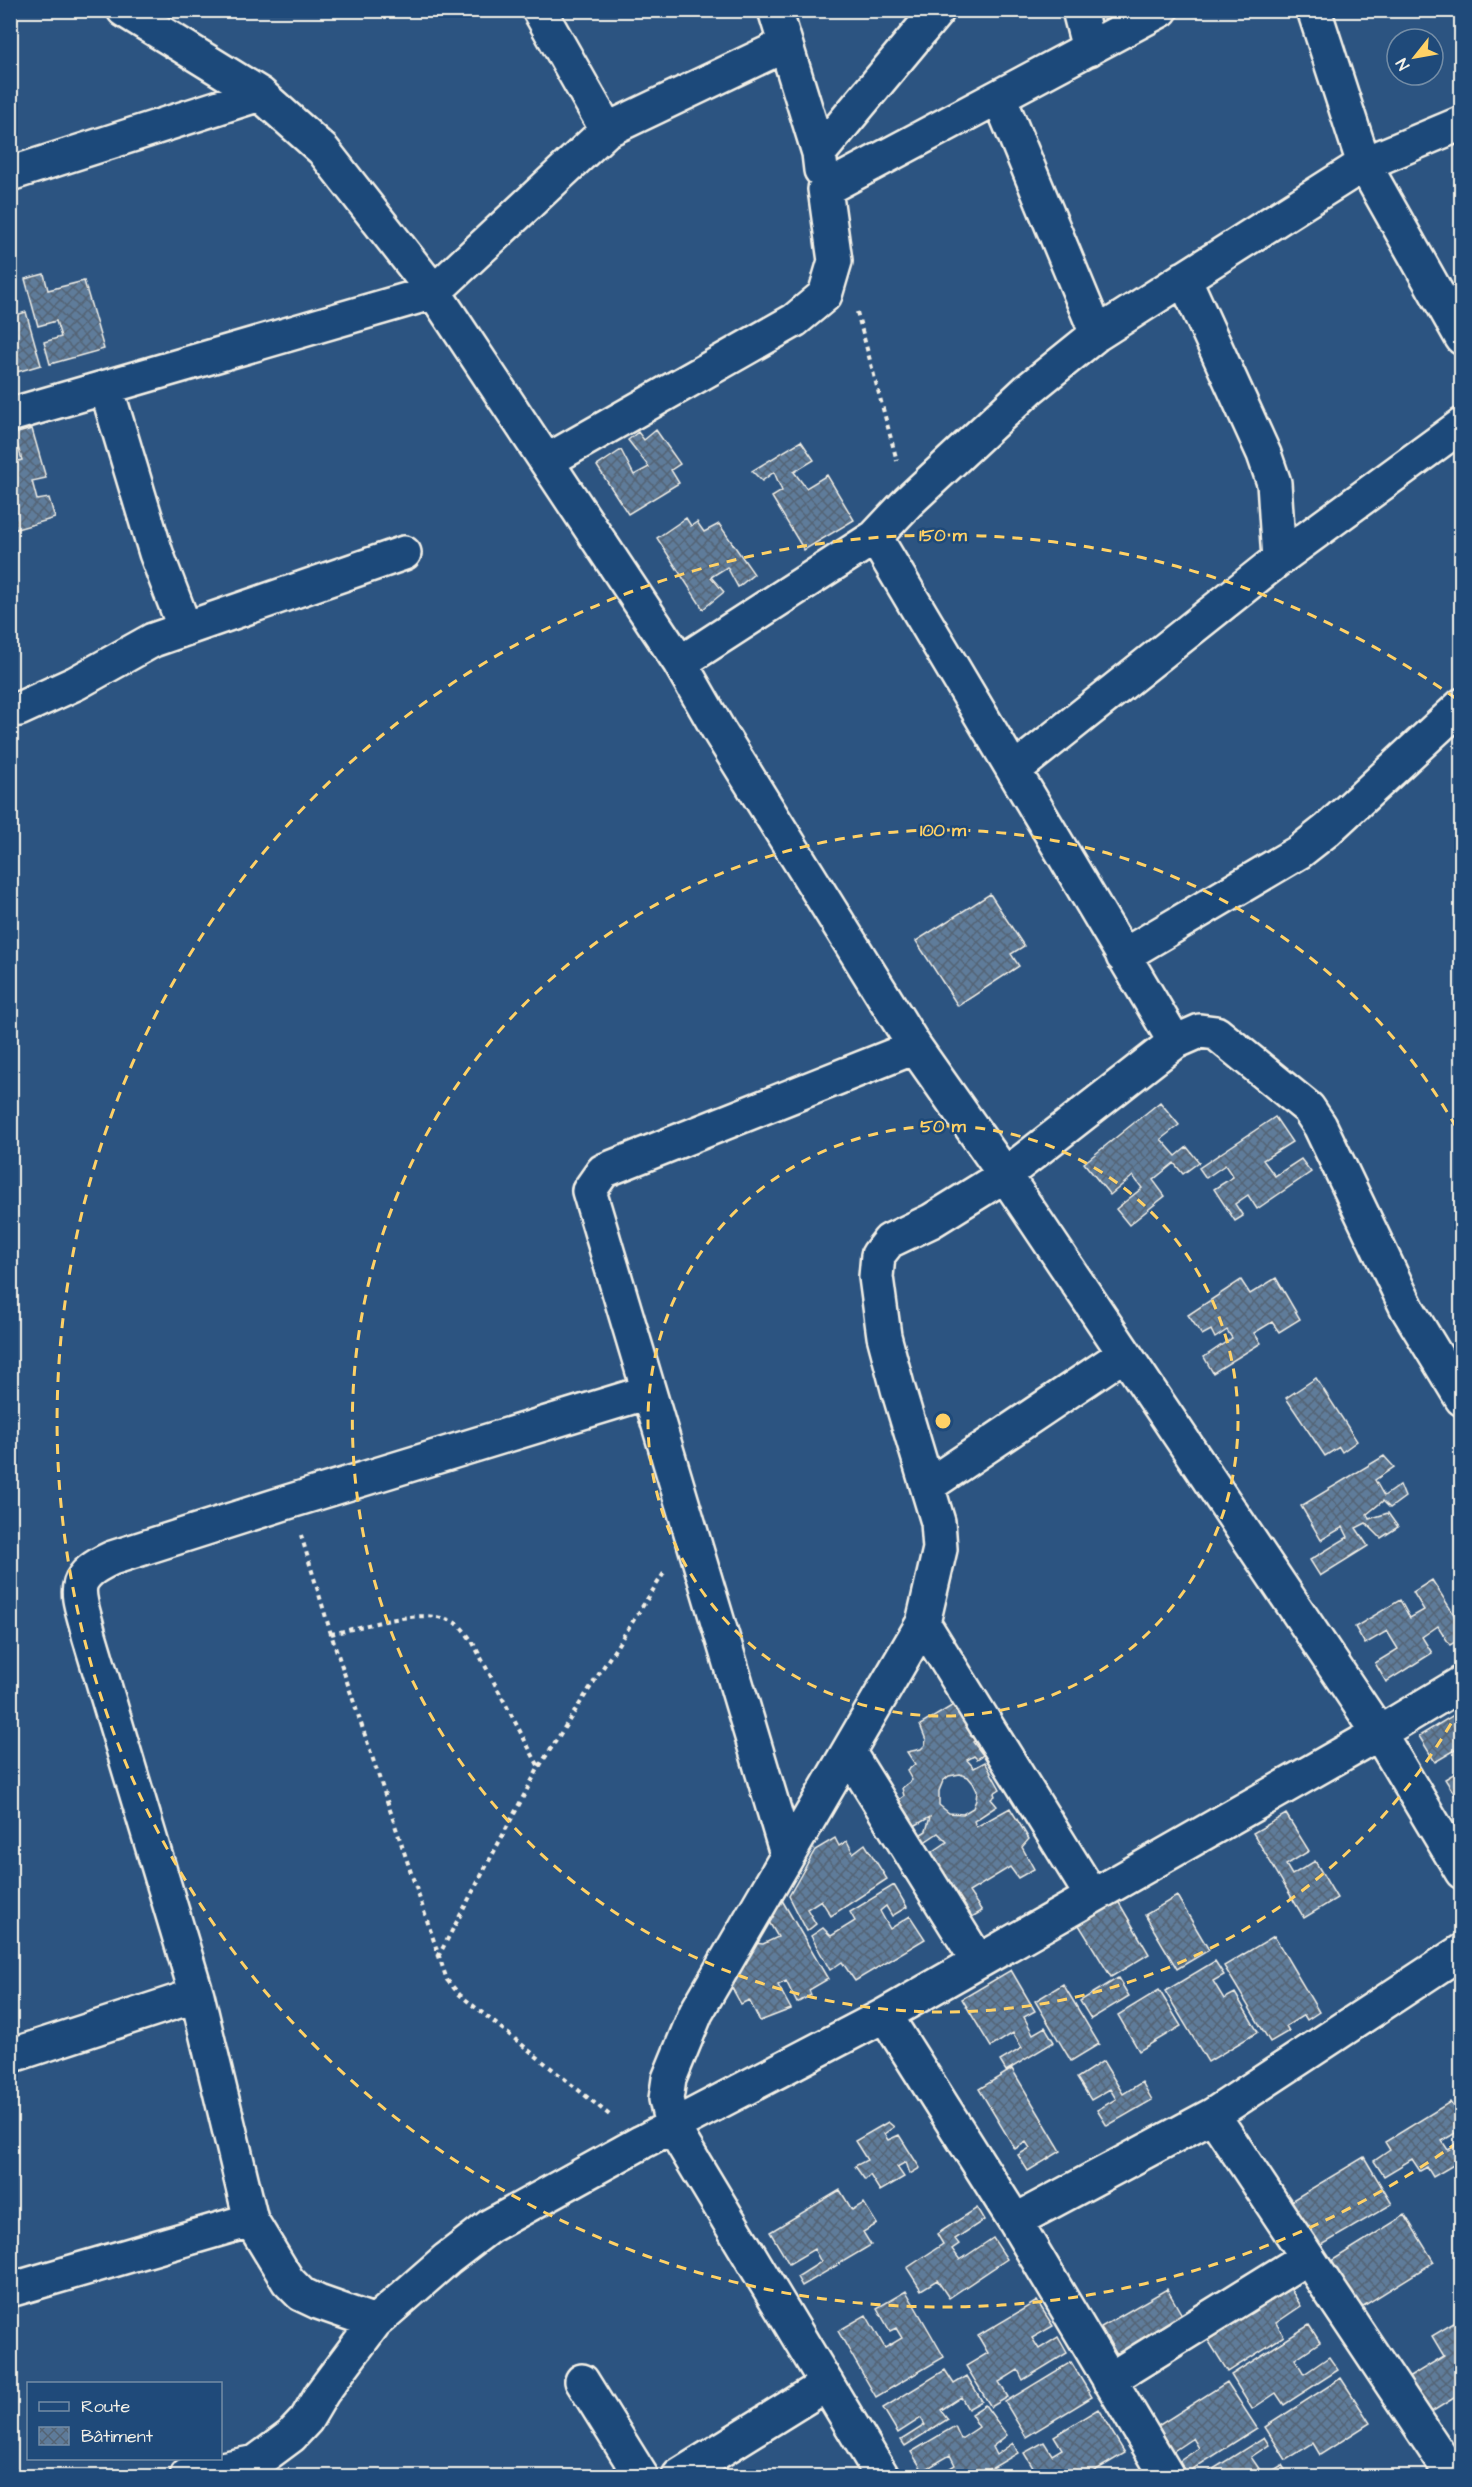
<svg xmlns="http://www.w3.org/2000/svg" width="1472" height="2487" viewBox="0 0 1472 2487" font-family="'Architects Daughter',sans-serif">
	<defs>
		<pattern id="building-cross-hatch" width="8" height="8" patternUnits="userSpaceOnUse" patternTransform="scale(1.5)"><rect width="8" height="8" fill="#5e7b9a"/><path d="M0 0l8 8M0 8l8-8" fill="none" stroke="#556474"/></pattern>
	</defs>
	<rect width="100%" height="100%" fill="#2c5481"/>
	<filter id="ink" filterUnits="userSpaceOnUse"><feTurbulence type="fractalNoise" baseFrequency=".0167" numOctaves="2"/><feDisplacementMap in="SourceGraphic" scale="12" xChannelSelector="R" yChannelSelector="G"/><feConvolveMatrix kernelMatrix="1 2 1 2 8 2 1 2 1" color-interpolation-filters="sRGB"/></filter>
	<g filter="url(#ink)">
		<!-- building -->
		<path fill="url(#building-cross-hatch)" stroke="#f4f1e8" stroke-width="1.5" fill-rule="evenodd" d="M44,274L48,290L84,281L104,349L50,364L44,342L61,337L56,321L38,326L25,279Z
			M26,312L41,365L10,374V317Z
			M32,429L46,478L32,481L37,500L49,498L55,518L10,531V506L13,505L10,495V456L12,463L22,460L14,434Z
			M656,430L680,464L671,470L679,483L628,514L597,466L621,450L634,475L649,467L628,440L638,432L644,440Z
			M801,441L814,460L794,472L806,488L827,475L854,520L804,550L772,497L782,491L774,472L762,481L752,471Z
			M686,518L691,526L697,522L704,532L719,524L754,574L738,587L727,567L711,577L724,592L703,609L657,538Z
			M990,894L1024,946L1011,954L1019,966L958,1006L916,941Z
			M1160,1102L1179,1125L1161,1139L1176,1156L1187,1147L1199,1162L1183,1174L1174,1163L1153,1180L1165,1196L1129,1225L1116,1209L1142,1188L1133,1176L1110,1195L1084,1163Z
			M1275,1117L1292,1142L1263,1160L1275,1176L1301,1159L1311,1172L1257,1209L1248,1195L1235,1204L1243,1216L1235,1221L1214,1189L1233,1177L1225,1165L1206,1178L1199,1168Z
			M1276,1278L1300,1319L1279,1332L1272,1322L1254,1333L1261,1343L1213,1373L1204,1357L1232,1338L1227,1330L1215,1338L1211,1330L1202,1335L1188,1315L1241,1280L1250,1294Z
			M1316,1378L1357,1441L1342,1452L1339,1447L1325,1456L1286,1398Z
			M1384,1456L1394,1467L1375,1480L1384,1496L1400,1485L1405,1497L1390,1508L1383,1501L1367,1514L1369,1519L1388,1513L1398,1527L1381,1538L1366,1523L1356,1528L1368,1546L1320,1576L1310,1560L1348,1537L1343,1527L1321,1540L1301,1506Z
			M1432,1580L1462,1627V1638L1450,1645L1438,1626L1422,1637L1432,1653L1386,1682L1375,1663L1398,1649L1387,1631L1365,1644L1355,1627L1400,1600L1410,1618L1424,1610L1413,1592Z
			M955,1704L978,1739L973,1742L983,1755L977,1759L974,1756L967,1760L974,1768L985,1762L1000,1789L994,1793L995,1796L991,1799L997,1806L974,1821L976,1827L1010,1808L1029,1839L1022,1847L1034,1869L1018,1878L1010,1867L969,1892L982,1911L967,1920L928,1855L947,1842L938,1833L923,1843L912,1840L926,1831L930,1817L909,1829L889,1807L904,1796L902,1788L912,1780L907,1771L915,1764L907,1752L921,1749L925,1745L926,1740L920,1725ZM960,1774L968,1777L973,1783L977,1791L976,1800L973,1808L963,1814L949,1813L939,1805V1791L943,1781L949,1776Z
			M1462,1710V1746L1435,1762L1419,1736Z
			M1462,1769V1796L1457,1798L1445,1779Z
			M1286,1814L1309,1851L1286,1865L1292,1875L1315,1861L1337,1898L1304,1918L1253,1833Z
			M835,1838L839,1846L847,1841L853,1853L865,1844L887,1879L831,1916L821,1900L807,1909L816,1924L807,1931L789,1896L815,1850Z
			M894,1885L907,1907L892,1916L886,1906L880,1911L890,1929L910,1916L925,1939L855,1981L842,1962L830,1970L811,1936L823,1928L831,1936L855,1921L850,1912Z
			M779,1895L828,1979L809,1990L811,1995L797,2003L786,1981L778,1985L791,2009L760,2021L749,2000L741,2004L731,1986L755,1943L763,1944L778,1937L769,1922Z
			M1177,1896L1209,1950L1177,1969L1145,1915Z
			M1118,1901L1149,1954L1111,1977L1079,1925Z
			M1274,1936L1319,2012L1307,2020L1304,2015L1286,2026L1289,2031L1270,2042L1224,1966Z
			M1215,1961L1224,1975L1213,1981L1224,1999L1235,1993L1258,2032L1208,2062L1165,1991Z
			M1011,1970L1035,2011L1024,2017L1033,2034L1045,2027L1054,2042L1006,2071L1000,2061L1022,2048L1013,2033L991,2047L962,1999Z
			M1118,1978L1129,1996L1091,2019L1080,2001Z
			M1063,1984L1099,2044L1071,2061L1035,2001Z
			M1159,1990L1181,2026L1139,2051L1118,2015Z
			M1103,2061L1123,2094L1142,2082L1152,2100L1107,2126L1097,2110L1116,2099L1110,2089L1091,2100L1077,2078Z
			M1012,2069L1061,2151L1028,2171L1018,2155L1030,2148L1026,2142L1015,2149L979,2089Z
			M1450,2102L1462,2120V2129L1442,2141L1448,2150L1462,2142V2160L1433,2177L1427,2167L1420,2171L1412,2159L1384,2176L1374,2161L1390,2150L1385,2142Z
			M888,2122L894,2127L884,2134L888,2140L899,2135L920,2168L910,2174L906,2162L897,2167L904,2177L880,2191L870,2175L865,2180L855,2166L867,2160L855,2141Z
			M1364,2157L1392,2204L1317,2248L1289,2202Z
			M840,2190L852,2210L864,2203L877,2224L863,2232L871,2245L802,2286L797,2277L821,2262L814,2249L789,2264L770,2232Z
			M977,2208L984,2220L955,2239L959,2244L952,2249L960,2260L993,2238L1007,2259L949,2298L937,2280L921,2290L907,2268L943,2244L937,2234Z
			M1405,2215L1434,2262L1357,2310L1328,2263Z
			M1285,2280L1301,2306L1276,2323L1284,2336L1228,2372L1208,2340L1232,2325L1227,2317Z
			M1167,2289L1186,2322L1120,2360L1101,2327Z
			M906,2291L944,2357L876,2397L838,2331L866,2315L885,2348L902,2338L896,2328L890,2331L877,2308Z
			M1037,2301L1053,2326L1032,2338L1039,2349L1058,2337L1067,2353L1023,2380L1018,2370L999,2382L1008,2397L991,2407L966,2366L988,2353L978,2336Z
			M1462,2318V2393L1430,2413L1408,2378L1444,2356L1432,2336Z
			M1309,2325L1320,2342L1295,2359L1304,2374L1329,2357L1338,2370L1284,2405L1276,2393L1252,2409L1231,2375Z
			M1071,2362L1092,2397L1026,2437L1005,2402Z
			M945,2370L954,2384L967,2376L982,2401L968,2409L961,2397L941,2410L948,2419L905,2446L901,2440L925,2425L921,2418L898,2433L883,2408Z
			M1341,2378L1370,2423L1320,2455L1313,2443L1286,2460L1265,2427Z
			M1227,2382L1257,2428L1182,2476L1172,2466L1199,2448L1193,2438L1166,2456L1150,2431Z
			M985,2405L1007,2435L992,2447L996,2455L1013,2443L1018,2453L979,2476H937L955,2465L950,2455L923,2471L911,2452L955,2426L961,2439L979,2427L971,2414Z
			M1098,2409L1125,2453L1086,2476H1038L1024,2453L1044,2442L1052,2455L1062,2449L1054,2436Z
			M1264,2437L1269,2445L1251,2457L1264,2476L1282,2465L1289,2476H1202Z"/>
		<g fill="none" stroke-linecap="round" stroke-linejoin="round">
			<defs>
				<path id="street" d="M124,10L260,94L323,150L434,292L680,663L719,731L915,1047L1005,1175L1379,1733L1462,1872
					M539,10L607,130
					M775,10L819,153L821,170
					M1079,10L1089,49
					M1314,10L1364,164L1462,338
					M999,97L1097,334
					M819,153L938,10
					M10,174L260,94
					M1184,278L1264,454L1274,483L1279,559
					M106,387L156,553L185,629
					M10,415L434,292L607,130L785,45
					M547,461L795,320L825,295L835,261L825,189L1161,10
					M875,537L1175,1042
					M680,663L875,537L908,502L1029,389L1097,334L1364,164L1462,123
					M10,710L19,709L76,683L153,640L404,553
					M1014,770L1279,559L1462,425
					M1123,956L1299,852L1327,830L1462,705
					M929,1485L1124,1354
					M923,1623L1092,1896
					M849,1753L978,1961
					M787,1854L589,1191L603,1171L915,1047
					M885,2015L1015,2221L1167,2476
					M10,2056L197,1995
					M1213,2115L1453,2476
					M1015,2221L1213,2115L1462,1951
					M10,2290L251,2220
					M375,2322L318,2302L301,2294L288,2281L251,2220L197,1995L89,1635C79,1593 66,1579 112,1558L291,1501L648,1392
					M1109,2380L1306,2258
					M582,2381L641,2476
					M187,2476L256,2462L291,2436L306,2420L322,2393L375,2322L447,2259L490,2226L642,2142L885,2015L1379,1733L1462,1683
					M679,2476L827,2384
					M882,2476L672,2126L666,2099L669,2079L696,2013L923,1623L940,1549L938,1522L898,1389L884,1336L876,1277L878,1255L889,1241L931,1221L1005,1175L1175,1042L1200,1031L1216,1033L1308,1108L1320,1126L1407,1308L1462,1399"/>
			</defs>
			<!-- street casing -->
			<use href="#street" stroke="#f4f1e8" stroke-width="38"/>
			<!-- path -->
			<path stroke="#f4f1e8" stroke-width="4" stroke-dasharray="4.5 4.5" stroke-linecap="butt" d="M857,312L897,461
				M301,1535L331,1634L447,1980L460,1995L612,2117
				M331,1634C365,1627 430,1603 460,1626C464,1630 468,1636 472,1641L539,1767
				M438,1957L539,1767L664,1573"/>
			<!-- street -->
			<use href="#street" stroke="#1f4a7a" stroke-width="33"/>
		</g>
	</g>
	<!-- distance rings -->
	<g fill="none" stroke="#ffd166" stroke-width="3" stroke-dasharray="10 8">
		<circle cx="943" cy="1421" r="295"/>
		<path d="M1460 1708A591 591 0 1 1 1460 1134"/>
		<path d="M1458 2142A886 886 0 1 1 1458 700"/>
	</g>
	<circle cx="943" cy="1421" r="9" fill="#ffd166" stroke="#1f4a7a" stroke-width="3"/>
	<g font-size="18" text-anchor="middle" font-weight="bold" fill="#ffd166" stroke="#1f4a7a" stroke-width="5" stroke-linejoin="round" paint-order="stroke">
		<text x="943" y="541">150 m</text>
		<text x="943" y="836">100 m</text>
		<text x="943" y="1132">50 m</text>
	</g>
	<!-- margin -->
	<rect width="1472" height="2487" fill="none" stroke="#1f4a7a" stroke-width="36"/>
	<rect x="18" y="18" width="1436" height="2451" fill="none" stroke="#f4f1e8" stroke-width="2" filter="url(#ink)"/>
	<!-- legend -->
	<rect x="27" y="2382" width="195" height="78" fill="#1f4a7a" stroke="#748da6" stroke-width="1.5"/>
	<rect x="39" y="2402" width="30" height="9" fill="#1f4a7a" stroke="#748da6" stroke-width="1.5"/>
	<text x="81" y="2412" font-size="18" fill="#f4f1e8">Route</text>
	<rect x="39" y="2427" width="30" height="18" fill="url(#building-cross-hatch)" stroke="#748da6" stroke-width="1.5"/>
	<text x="81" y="2442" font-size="18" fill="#f4f1e8">Bâtiment</text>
	<!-- north arrow -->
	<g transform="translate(1415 57) rotate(239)"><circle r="28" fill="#1f4a7a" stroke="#748da6" stroke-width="1.5"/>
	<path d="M0-4.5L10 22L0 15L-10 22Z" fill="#ffd166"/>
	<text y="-9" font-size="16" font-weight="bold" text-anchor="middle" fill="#f4f1e8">N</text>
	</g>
</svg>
